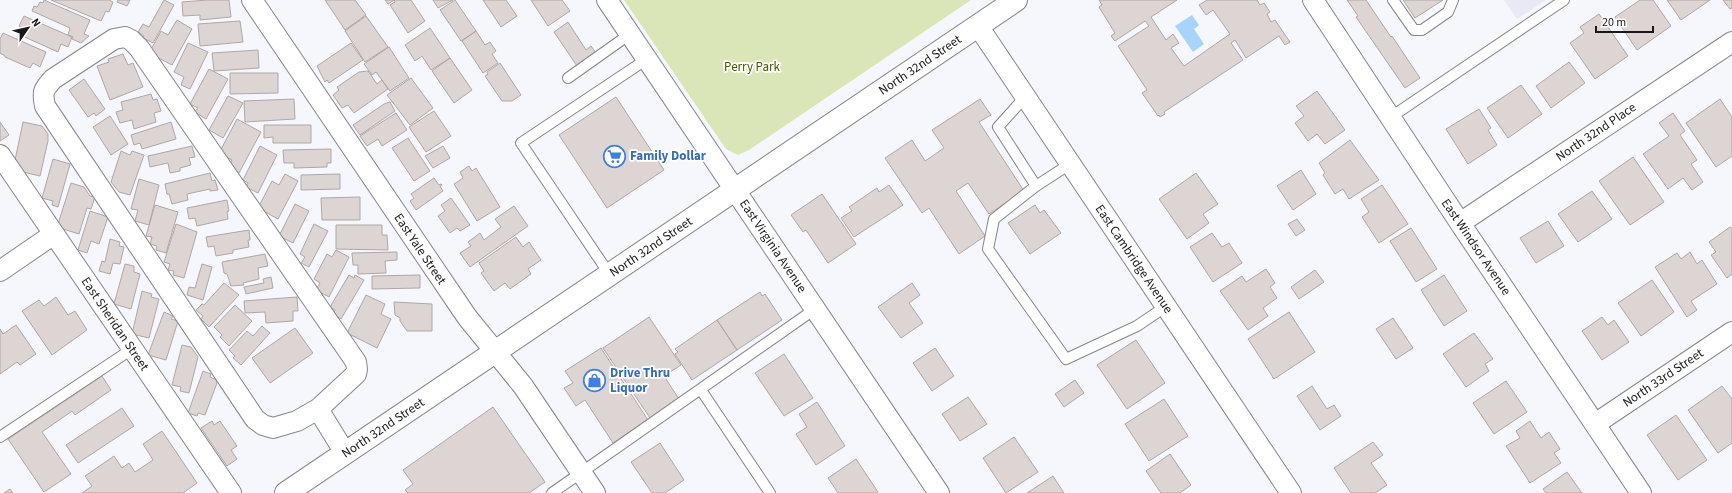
<svg xmlns="http://www.w3.org/2000/svg" width="1732" height="493" viewBox="0 0 1732 493" font-family="'Source Sans 3',sans-serif">
	<rect width="100%" height="100%" fill="#f6f6fd"/>
	<!-- built -->
	<path fill="#e9e9f6" d="M1504,0H1546L1517,19Z"/>
	<!-- green -->
	<path fill="#dae6b7" d="M624,0H971L749,150L738,155L726,149Z"/>
	<!-- water -->
	<path fill="#a8d3fc" d="M1192,15L1199,25L1194,29L1204,44L1193,52L1175,26Z"/>
	<!-- building -->
	<path fill="#ddd5d3" stroke="#afa7a6" d="M44,0L90,20L84,34L89,36L81,43L72,39L73,37L68,35L70,28L32,11L34,6L37,7L40,2L43,3Z
		M51,0H109L113,2L109,12L106,11L101,21Z
		M118,0H130L127,6L117,2Z
		M164,0L174,5L153,43L143,38L144,36L138,32L143,24L149,27Z
		M207,0H229L231,17L200,20V15L183,16L182,2Z
		M325,0H355L366,15L345,30Z
		M385,0H394L388,4Z
		M394,0H411L425,21L408,33L390,5L395,2Z
		M433,0H453L438,8Z
		M455,0L476,31L461,41L440,10Z
		M483,0H506L517,16L501,27Z
		M531,0H562L570,11L548,26Z
		M1099,0H1177L1151,17L1166,40L1173,34L1179,43L1171,48L1184,66L1230,34L1213,10L1206,15L1199,5L1207,0H1257L1260,5L1264,3L1270,12L1267,14L1271,22L1275,20L1290,42L1285,45L1279,36L1246,58L1235,40L1231,43L1243,60L1164,112L1165,114L1160,117L1159,115L1158,116L1142,93L1147,90L1118,46L1149,26L1145,21L1115,41L1111,36L1115,33L1099,7L1102,5Z
		M1347,0H1366L1391,37L1392,36L1420,78L1405,88L1356,17L1358,16Z
		M1403,0H1443L1415,18Z
		M1640,0H1653L1671,26L1637,50L1615,17Z
		M1667,0H1710L1681,20Z
		M1723,0H1732V8L1730,9Z
		M1599,14L1628,56L1595,79L1570,43L1584,33L1580,27Z
		M24,16L72,37L68,47L61,44L58,52L18,34L21,27L19,26Z
		M366,16L388,47L365,62L345,31Z
		M177,20L192,29L172,65L149,53L161,31L168,35Z
		M240,21L243,42L200,46L198,24Z
		M568,22L586,50L591,46L596,53L577,66L554,32Z
		M430,28L450,58L431,70L422,56L415,61L405,45Z
		M476,31L485,45L490,42L496,51L492,54L498,63L483,73L462,41Z
		M3,33L46,52L40,67L33,63L30,68L5,57V56L0,53V39Z
		M188,43L208,52L190,89L181,85L184,77L174,72Z
		M351,43L363,60L329,83L327,80L325,82L317,66Z
		M389,47L409,78L390,91L376,72L372,75L364,64Z
		M258,50L259,68L214,71L212,53Z
		M123,54L128,65L133,63L143,87L110,100L97,66L109,62L108,59Z
		M450,58L472,90L454,103L432,71Z
		M1569,62L1585,83L1551,108L1536,86Z
		M500,63L521,95L512,101H502L485,76L488,74L487,72Z
		M209,69L228,79L206,119L195,112L198,108L190,104Z
		M368,71L377,84L382,80L388,89L354,113L348,105L342,108L333,95L339,90L337,87L359,72Z
		M230,73H278V93L230,94Z
		M411,78L433,108L410,125L387,95Z
		M84,79L105,109L96,116L94,113L88,117L69,90Z
		M1521,85L1542,114L1508,138L1487,108Z
		M1317,91L1345,130L1325,144L1317,134L1308,141L1295,123L1304,116L1296,106Z
		M151,94L153,100L157,99L161,111L154,113L156,122L134,129L132,120L120,123L116,112L123,110L121,102Z
		M228,96L243,103L223,138L209,130Z
		M616,97L664,170L607,208L559,135Z
		M294,99L295,119L245,122L244,101Z
		M980,99L991,115L979,122L1024,191L989,214L968,183L956,191L985,236L959,254L929,208L922,213L885,158L912,140L925,161L944,148L932,130Z
		M1720,99L1732,117V156L1716,167L1686,123Z
		M390,102L395,111L360,135L353,125L384,104Z
		M1479,109L1491,128L1488,130L1497,145L1468,164L1446,129Z
		M434,111L451,136L426,152L409,127Z
		M396,113L407,130L382,146L378,139L367,146L360,136Z
		M1673,113L1685,131L1680,135L1697,160L1691,164L1703,182L1692,190L1683,178L1668,189L1643,154L1669,136L1659,123Z
		M110,116L128,144L111,155L93,127Z
		M237,119L261,132L239,173L228,167L232,160L219,153Z
		M0,122L9,135L0,141Z
		M23,122L42,126L48,134V141L40,176L23,172L14,165Z
		M171,122L176,139L142,149L140,143L134,145L131,135Z
		M264,125H311V143H273V137L264,138Z
		M408,138L430,171L414,181L392,148Z
		M1350,140L1379,180L1349,199L1343,189L1335,194L1323,175L1325,173L1319,163Z
		M192,146L195,157L189,158L191,165L180,168V171L170,173L168,163L150,167L148,156Z
		M260,146L277,155L258,193L246,187L248,183L243,180Z
		M443,146L450,158L433,168L425,156Z
		M331,149V163H327V167L294,168V163H284L283,150Z
		M121,151L130,155L132,151L144,155L130,195L119,192L111,182Z
		M1633,157L1664,202L1630,225L1599,181Z
		M53,159L70,164L58,207L52,205L53,201L42,198Z
		M469,166L472,171L476,168L500,207L477,221L454,184L463,178L460,172Z
		M1301,170L1316,194L1293,210L1277,186Z
		M210,173L212,181L215,180L218,190L210,191V189L187,194L188,200L172,204L169,194H167L165,184Z
		M1196,173L1218,204L1203,214L1209,223L1187,239L1159,199Z
		M285,174L298,181L278,219L258,208L272,181L279,185Z
		M340,174V189L301,190V175Z
		M434,178L439,185L441,184L442,185L440,186L443,191L416,210L410,201L414,198L411,194Z
		M139,179L159,185L149,225L135,221L138,210L131,209Z
		M71,183L84,187L90,196L95,197L91,209L87,208L79,234L57,227Z
		M889,185L903,205L854,237L841,218L852,211L849,207L877,188L879,192Z
		M1382,185L1408,224L1379,243L1362,217L1369,212L1361,199Z
		M1592,191L1612,219L1578,242L1558,214Z
		M822,194L856,244L828,263L806,230L803,232L791,215Z
		M360,197V220H322L321,198Z
		M451,198L470,225L460,231L457,228L450,233L438,216L445,211L441,205Z
		M227,200L229,211L227,212L228,219L197,226L195,218L189,219L187,208Z
		M295,204L309,211L293,243L279,236Z
		M155,205L178,212L166,253L156,250L157,246L150,244L152,237L146,236Z
		M1035,205L1040,213L1044,210L1061,233L1030,254L1008,223Z
		M514,206L528,226L470,267L460,253L471,246L468,242L480,233L484,240L501,227L495,219Z
		M90,211L108,217L99,244L91,241L87,253L78,250Z
		M1297,219L1305,230L1296,236L1288,224Z
		M1548,221L1564,246L1536,263L1520,238Z
		M176,224L197,232L184,278L173,275L174,271L168,270L170,264L164,262Z
		M314,224L328,231L309,267L301,263L305,257L300,254Z
		M336,225H382V235H387L388,250L336,249Z
		M1730,227L1732,229V274L1727,278L1711,255L1716,252L1709,242Z
		M1411,228L1437,269L1416,282L1390,241Z
		M249,230L250,240H248L249,247L233,250V253L216,256L214,246L208,247L206,237Z
		M1212,233L1222,247L1229,243L1242,263L1213,282L1190,247Z
		M516,237L523,247L529,242L541,260L528,269L531,274L510,289L505,283L494,291L481,273L484,271L479,263Z
		M110,239L120,242L119,246L124,247L120,264L113,263L110,274L99,271L102,261L105,262Z
		M336,250L349,257L329,297L316,290L320,283L314,279L327,254L332,257Z
		M397,252V260L385,261L386,273L358,274V265H353L352,253Z
		M1690,252L1697,264L1702,260L1717,284L1691,301L1697,310L1687,317L1655,267L1677,253L1681,259Z
		M265,254L268,266L258,268L259,279L243,283L244,285L231,286L227,274L224,273L222,262Z
		M125,264L134,266V272L140,274L131,309L114,304Z
		M202,264L212,267L203,300L187,295L189,287L195,288Z
		M1266,269L1275,283L1270,287L1277,298L1263,308L1268,316L1248,330L1220,291L1242,276L1246,282Z
		M1315,270L1324,282L1299,299L1291,287Z
		M349,275L354,278L355,275L364,280L341,319L333,314L335,310L330,307Z
		M420,275V288L372,289V276Z
		M1444,275L1467,311L1444,326L1421,290Z
		M271,277L273,288L246,294L244,287L264,283L263,279Z
		M1652,280L1674,312L1641,336L1618,303Z
		M224,283L239,295L209,327L201,319L203,316L196,310L202,304L204,305Z
		M912,283L920,295L909,303L923,323L901,338L878,307Z
		M142,291L152,294L151,297L159,299L149,338L132,334Z
		M760,292L762,296L765,294L782,320L737,350L717,320Z
		M366,295L385,304L381,314L391,319L377,348L347,333Z
		M56,297L68,315L75,311L87,330L52,355L22,311L39,300L44,306Z
		M297,297L298,311H293V321L266,323L265,312L245,313L244,301Z
		M394,302L432,304V331H407L400,321V318L395,315Z
		M235,305L252,321L229,346L220,337L222,335L214,327Z
		M164,312L173,316L171,319L178,321L166,360L148,355Z
		M1289,312L1315,352L1274,379L1248,339Z
		M649,317L681,365L664,376L679,399L650,418L603,348Z
		M1602,317L1608,325L1614,320L1629,342L1602,360L1582,331Z
		M1393,318L1413,348L1396,359L1376,329Z
		M717,320L737,350L692,380L675,354L678,352L675,349Z
		M16,325L36,354L20,365L17,362L0,374V329L3,334Z
		M262,326L270,333L241,365L233,358L235,356L229,350L247,331L253,336Z
		M295,328L313,353L270,383L252,358Z
		M1474,333L1493,359L1485,364L1489,371L1466,387L1443,354Z
		M1136,340L1165,383L1127,409L1097,365Z
		M182,345L191,347L198,357L189,393L180,391L181,387L172,385Z
		M601,348L648,420L613,443L585,400L576,406L564,388L573,383L565,371Z
		M935,348L954,376L932,391L913,363Z
		M784,354L813,398L784,416L755,373Z
		M203,371L211,374L210,377L217,380V383L205,415L198,413L197,416L188,413Z
		M102,376L111,390L75,415L72,411L42,432L71,474L44,492L8,439Z
		M1075,380L1084,393L1064,407L1055,394Z
		M1506,381L1527,412L1494,434L1473,403Z
		M1312,386L1327,409L1334,405L1341,416L1320,430L1297,396Z
		M1722,386L1732,399V443L1718,453L1688,410Z
		M968,397L987,424L960,441L942,414Z
		M1164,399L1188,436L1149,461L1125,424Z
		M817,402L845,446L816,465L796,434L807,427L799,414Z
		M493,407L545,482L529,493H408L405,490L413,484L403,470Z
		M122,408L134,426L78,463L66,445Z
		M1676,415L1707,460L1678,480L1647,435Z
		M212,421L214,425L220,421L237,446L231,450L237,459L227,466L201,428Z
		M1530,421L1541,438L1549,432L1560,449L1554,453L1561,463L1530,483L1506,446L1520,438L1516,431Z
		M162,431L197,483L183,493H82L92,486L85,476L114,456L122,468L129,463L135,472L153,460L143,444Z
		M1014,437L1038,472L1006,493L983,458Z
		M1373,442L1383,455L1371,463L1387,485L1375,493H1351L1334,468Z
		M660,443L684,480L665,493H652L631,462Z
		M1170,454L1191,485L1180,493H1161L1146,471Z
		M856,459L878,492L876,493H838L828,478Z
		M1567,472L1582,493H1546L1543,489Z
		M1053,476L1064,493H1027Z
		M10,489L13,493H4Z"/>
	<g fill="none" stroke-linecap="round" stroke-linejoin="round">
		<defs>
			<path id="lane" d="M1393,0L1414,30H1422L1448,12L1453,0
				M568,78L630,34
				M1025,97L998,127L1036,186L1070,164
				M1391,117L1564,0
				M1036,186L994,219L988,249L1066,359L1137,326L1165,307
				M610,275L521,143L647,59
				M701,390L770,493
				M0,437L132,349
				M552,493L815,309"/>
			<path id="street" d="M252,0L467,317L523,386L595,493
				M607,0L939,493
				M1313,0L1460,223L1641,493
				M978,26L1291,493
				M125,37L131,40L139,48L356,362L357,369L356,374L318,409L297,421L273,428L263,425L255,419L45,106C42,92 43,90 53,79L114,39Z
				M0,155L231,493
				M1460,223L1732,42
				M0,271L54,234
				M318,409L345,453
				M1595,424L1732,332"/>
			<path id="secondary" d="M286,493L1016,0"/>
		</defs>
		<!-- lane casing -->
		<use href="#lane" stroke="#86868c" stroke-width="12"/>
		<!-- street casing -->
		<use href="#street" stroke="#86868c" stroke-width="22"/>
		<!-- secondary casing -->
		<use href="#secondary" stroke="#86868c" stroke-width="24"/>
		<!-- lane -->
		<use href="#lane" stroke="#fff" stroke-width="10"/>
		<!-- street -->
		<use href="#street" stroke="#fff" stroke-width="20"/>
		<!-- secondary -->
		<use href="#secondary" stroke="#fff" stroke-width="22"/>
	</g>
	<!-- icons -->
	<defs>
		<symbol id="supermarket-ring" viewBox="-11 -11 22 22"><circle r="9.5" fill="#fff" stroke="#3f7fe0" stroke-width="1.5"/><path d="M-6-5.5h2.5l.6 2H6L4.5 2H-2.5L-4.4-4H-6ZM-1.5 3.2a1.3 1.3 0 1 0 .1 0ZM3 3.2a1.3 1.3 0 1 0 .1 0Z" fill="#3f7fe0"/></symbol>
		<symbol id="shop-ring" viewBox="-11 -11 22 22"><circle r="9.5" fill="#fff" stroke="#3f7fe0" stroke-width="1.5"/><path d="M-5-2.5h2.3a2.7 3.5 0 0 1 5.4 0H5L5.5 6h-11ZM-1.5-2.5h3a1.5 2.3 0 0 0-3 0Z" fill="#3f7fe0"/></symbol>
	</defs>
	<g fill-rule="evenodd">
		<use href="#supermarket-ring" x="602" y="144" width="25" height="25"/>
		<use href="#shop-ring" x="582" y="368" width="25" height="25"/>
	</g>
	<g text-anchor="middle" dominant-baseline="central" stroke-width="3.5" stroke-linejoin="round" paint-order="stroke">
		<!-- street labels -->
		<g font-size="13" fill="#18181a" stroke="#fff">
			<text transform="translate(920 65) rotate(-34)">North 32nd Street</text>
			<text transform="translate(1596 132) rotate(-34)">North 32nd Place</text>
			<text transform="translate(773 246) rotate(56)">East Virginia Avenue</text>
			<text transform="translate(651 247) rotate(-34)">North 32nd Street</text>
			<text transform="translate(1476 247) rotate(56)">East Windsor Avenue</text>
			<text transform="translate(420 249) rotate(56)">East Yale Street</text>
			<text transform="translate(1134 259) rotate(56)">East Cambridge Avenue</text>
			<text transform="translate(115 324) rotate(56)">East Sheridan Street</text>
			<text transform="translate(1663 378) rotate(-34)">North 33rd Street</text>
			<text transform="translate(383 428) rotate(-34)">North 32nd Street</text>
		</g>
		<!-- park labels -->
		<g font-size="13" fill="#495505" stroke="#fff">
			<text x="752" y="67">Perry Park</text>
		</g>
		<!-- shop labels -->
		<g font-size="13" font-weight="bold" fill="#366cbe" stroke="#fff" text-anchor="start">
			<text x="630" y="156">Family Dollar</text>
			<text x="610" y="373">Drive Thru<tspan x="610" dy="15">Liquor</tspan></text>
		</g>
	</g>
	<!-- north arrow -->
	<g transform="translate(28 28) rotate(56)" stroke="#ffffff" stroke-width="3" paint-order="stroke">
	<path d="M0-3L7 15L0 10L-7 15Z" fill="#18181a"/>
	<text y="-6" font-size="11" font-weight="bold" text-anchor="middle" fill="#18181a">N</text>
	</g>
	<!-- scale -->
	<path d="M1596 26v6h57v-6" fill="none" stroke="#18181a" stroke-width="2"/>
	<text x="1602" y="26" font-size="12" fill="#18181a" stroke="#ffffff" stroke-width="3" paint-order="stroke">20 m</text>
</svg>
